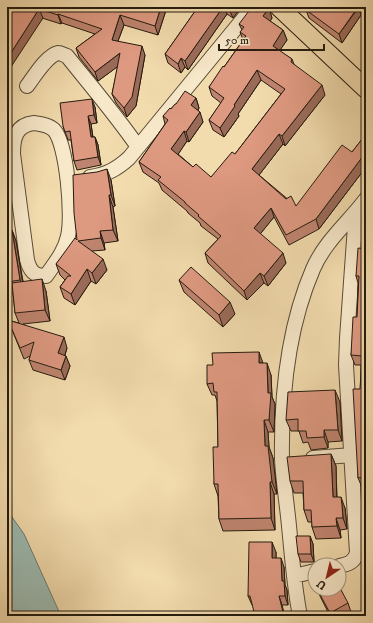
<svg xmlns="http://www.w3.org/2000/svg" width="373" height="623" viewBox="0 0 373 623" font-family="'IM FELL DW Pica',serif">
	<rect width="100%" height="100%" fill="#f2dbad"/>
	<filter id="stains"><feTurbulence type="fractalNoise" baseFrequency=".005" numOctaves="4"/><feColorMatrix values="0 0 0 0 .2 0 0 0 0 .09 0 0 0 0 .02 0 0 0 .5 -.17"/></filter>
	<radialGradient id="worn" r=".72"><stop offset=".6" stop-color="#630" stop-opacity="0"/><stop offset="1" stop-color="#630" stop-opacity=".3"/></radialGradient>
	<!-- water -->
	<path fill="#9cbab1" stroke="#6c7a70" d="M7,510L24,534L61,616H7Z"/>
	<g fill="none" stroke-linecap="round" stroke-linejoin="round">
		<defs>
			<path id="minor" d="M27,86C34,77 46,56 58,53C61,53 64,55 67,56C91,86 116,115 138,147
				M34,123C41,124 49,125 54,130C67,144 73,217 68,236C65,251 55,263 46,276C34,276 30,271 27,260L13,154C13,138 16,125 34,123Z
				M90,177C106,175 117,169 129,158L253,7
				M313,458L352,455
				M339,566C349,564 354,562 357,553L346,365L347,338L356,212
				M294,576L315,571
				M300,616C294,586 292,556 289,526C287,504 283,481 282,459C281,396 288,327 313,269C325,241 349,222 366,199"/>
			<path id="major" d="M279,7L366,89"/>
		</defs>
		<!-- minor casing -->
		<use href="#minor" stroke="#584b36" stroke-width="16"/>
		<!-- major casing -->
		<use href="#major" stroke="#241b0e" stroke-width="20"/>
		<!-- minor -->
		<use href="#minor" stroke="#f7e8ca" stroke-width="14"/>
		<!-- major -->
		<use href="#major" stroke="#f2dbad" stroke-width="18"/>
	</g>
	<!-- wall -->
	<path fill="#bf846f" stroke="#241b0e" d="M7,7H167L158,35L124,25L118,41L145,55L136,106L127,117L116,103L112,94L118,66L98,81L79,57L76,48L95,34L62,23L61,24Z
		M198,7H238L239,10L233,18L227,14L188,70L185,67L181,73L168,63L165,54Z
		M306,7H359L361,15L342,43L309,18L306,10L307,8Z
		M269,8L272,18L270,21L283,30L287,40L279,51L292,59L294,64L325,95L285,146L283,144L259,175L296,206L352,152L366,134V167L319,229L289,245L274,217L260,234L286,263L268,286L264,283L247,300L208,263L205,253L218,239L201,226L200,223L188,213L187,211L162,190L159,183L143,172L139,162L165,124L163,116L176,104L196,98L199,108L198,110L203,122L189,142L187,141L178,154L193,167L211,177L235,154L281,94L261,80L238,114L239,116L224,137L213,130L209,120L221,103L212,96L209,87L224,67L243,40L240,32L242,30L239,24L255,9Z
		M95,107L97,123L91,124L93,137H95L98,145L101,165L77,170L74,161L71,140H68L63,126Z
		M111,180L115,206L113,207L118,241L104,243L105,250L92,251L107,270L96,284L91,281L75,305L64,298L60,287L65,280L60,275L56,264L77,240Z
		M366,208V228L362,219Z
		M7,209L10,230H12L16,241L23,281L46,291L50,321L23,324L67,348L65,355L70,366L65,380L33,370L29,360L30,356L24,359L8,320L19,323L15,313L13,293H7Z
		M366,249V487H362L358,478L361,365H355L351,355L357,317L358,283L356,276Z
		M179,280L235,314L223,327L184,292Z
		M263,363L271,375L272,397L275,404L274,432H268L269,447L273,458L277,494H274L275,530L223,531L219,519L218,496L214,484L218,447L217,401L215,395H212L207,384Z
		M340,402L342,441L328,442V448L311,450L308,442L303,443L299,431H291L286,420Z
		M331,454L336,466L337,497L345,508L346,517L347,529L340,530L341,538L316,539L312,527V522H308L304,510L303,493H294L290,481Z
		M310,536L313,544L314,562H301L298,554Z
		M276,552V558L284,567L285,585L287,590L288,605H252L248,596Z
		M317,589L348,603L351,612L343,616H330L320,596Z"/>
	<!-- shaded-wall -->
	<path fill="#9b6b5a" stroke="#241b0e" d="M161,7H167L158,35L155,26Z
		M223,7H225L227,14L188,70L185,61Z
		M231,7H238L239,10L233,18L229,9Z
		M359,7L361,15L342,43L339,34Z
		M269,8L272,18L267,26L263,16Z
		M39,9L43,18L7,73V59Z
		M58,14L62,23L61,24L58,15Z
		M120,15L124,25L115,49L112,40Z
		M283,30L287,40L276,56L273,46Z
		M142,46L145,55L136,106L127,117L124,108Z
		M120,53L124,62L98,81L95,72Z
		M181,58L185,67L181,73L178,64Z
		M257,70L261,80L238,114L239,116L224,137L220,128L234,105Z
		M322,85L325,95L285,146L282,136Z
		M196,98L199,108L194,115L191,105Z
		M92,99L95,107L97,123L94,115Z
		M200,112L203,122L189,142L186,132Z
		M88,116L91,124L94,146L91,137Z
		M184,131L187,141L175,159L171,149Z
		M279,134L283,144L256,179L252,169Z
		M95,137L98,145L101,165L98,157Z
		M366,152V167L319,229L316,219Z
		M107,169L111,180L115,206L111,195Z
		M109,195L113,207L118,241L113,230Z
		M271,208L274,217L257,238L254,228Z
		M7,209L11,241L7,230Z
		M12,230L16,241L24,291L20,280Z
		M100,231L104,243L105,250L101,238Z
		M283,253L286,263L268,286L264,276Z
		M103,259L107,270L96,284L92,273Z
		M87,269L91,281L75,305L71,294Z
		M260,273L264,283L247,300L244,291Z
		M42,279L46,291L50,321L45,310Z
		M230,302L235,314L223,327L219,315Z
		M64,337L67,348L62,364L58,353Z
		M259,352L263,363H259Z
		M66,356L70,366L65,380L61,370Z
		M267,363L271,375L272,397L275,404L274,432L269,420Z
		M335,390L340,402L342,441L338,430Z
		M264,420L268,432L269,447L273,458L277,494L272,482L265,446Z
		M324,430L328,442V448L324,437Z
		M331,454L336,466L337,508L333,497Z
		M270,482L274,494L275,530L271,518Z
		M341,497L345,508L346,517L347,529L343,518Z
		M336,518L340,530L341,538L337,526Z
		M310,536L313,544L314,562L311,554Z
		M272,542L276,552V567L272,558Z
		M281,558L284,567L285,585L287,590L288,605L285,596L282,581Z
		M279,596L282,605L285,616H284Z"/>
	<!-- building -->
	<path fill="#de9981" stroke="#241b0e" d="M7,7H161L155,26L120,15L112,40L142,46L132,97L124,108L112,94L120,53L95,72L76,48L102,29L58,14V15L39,9L7,59Z
		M198,7H223L185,61L181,58L178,64L165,54Z
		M226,7H231L229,9Z
		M252,7L255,9L257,7H267L269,8L263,16L283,30L273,46L292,59L291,62L322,85L282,136L279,134L252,169L286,199L291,196L296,206L342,145L352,152L366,134V152L316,219L286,235L271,208L254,228L283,253L264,276L260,273L244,291L205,253L221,236L198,216L199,215L185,203V202L158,180L161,177L139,162L168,120L163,116L170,108L171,109L175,104H176L185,91L196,98L191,105L200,112L186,132L184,131L171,149L193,167L196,164L211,177L232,152L235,154L285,89L257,70L234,105L235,106L220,128L209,120L224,98L209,87L223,66L224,67L246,36L240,32L244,27L239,24Z
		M308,7H358L339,34L306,10Z
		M92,99L94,115L88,116L91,137H95L98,157L74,161L70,131L65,132L63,126L60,103Z
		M107,169L111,195H109L113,230L100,231L101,238L78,241L103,259L92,273L87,269L71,294L60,287L68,276H71L56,264L75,238L77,240L74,213L73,175L97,172Z
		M363,208H366V219H362Z
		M7,230H12L20,280L7,282Z
		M358,248L366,249V477L358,478L353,389H360L362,356L351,355L353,317H357L359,276H356Z
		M191,267L230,302L219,315L179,280Z
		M42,279L45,310L15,313L12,283Z
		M8,320L64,337L58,353L66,356L61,370L29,360L34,342L20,348Z
		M259,352V363H267L268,393H271L269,420H264L265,446H268L272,482H270L271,518L219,519L218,484H214L213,447H218L217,392H214L213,383L207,384V365H213L212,353Z
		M335,390L338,430H324V437L307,438L306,431H298V419L286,420L288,392Z
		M331,454L333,497H341L342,505L343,518H336L337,526L312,527L311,510H304L303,481H290L287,457Z
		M296,536H310L311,554H298Z
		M249,542H272V558H281L282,581H284L285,596H279L284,616H255L250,596H248Z
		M339,586L348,603L330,613L317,589H339Z"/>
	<!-- margin -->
	<rect width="373" height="623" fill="none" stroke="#f2dbad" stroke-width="24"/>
	<rect x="8" y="8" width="357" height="607" fill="none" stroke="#241b0e" stroke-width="2"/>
	<rect x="12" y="12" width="349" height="599" fill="none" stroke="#241b0e"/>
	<!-- north arrow -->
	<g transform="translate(327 577) rotate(215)"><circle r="19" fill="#f7e8ca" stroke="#a3967f"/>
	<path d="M0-3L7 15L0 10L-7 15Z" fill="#8f2418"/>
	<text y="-6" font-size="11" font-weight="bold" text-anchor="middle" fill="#241b0e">U</text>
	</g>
	<!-- scale -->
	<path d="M219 44v6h105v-6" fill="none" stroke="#241b0e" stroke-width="2"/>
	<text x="225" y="44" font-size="12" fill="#241b0e" stroke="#f7e8ca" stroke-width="3" paint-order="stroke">50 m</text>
	<rect width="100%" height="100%" filter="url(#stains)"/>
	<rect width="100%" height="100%" fill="url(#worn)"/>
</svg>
